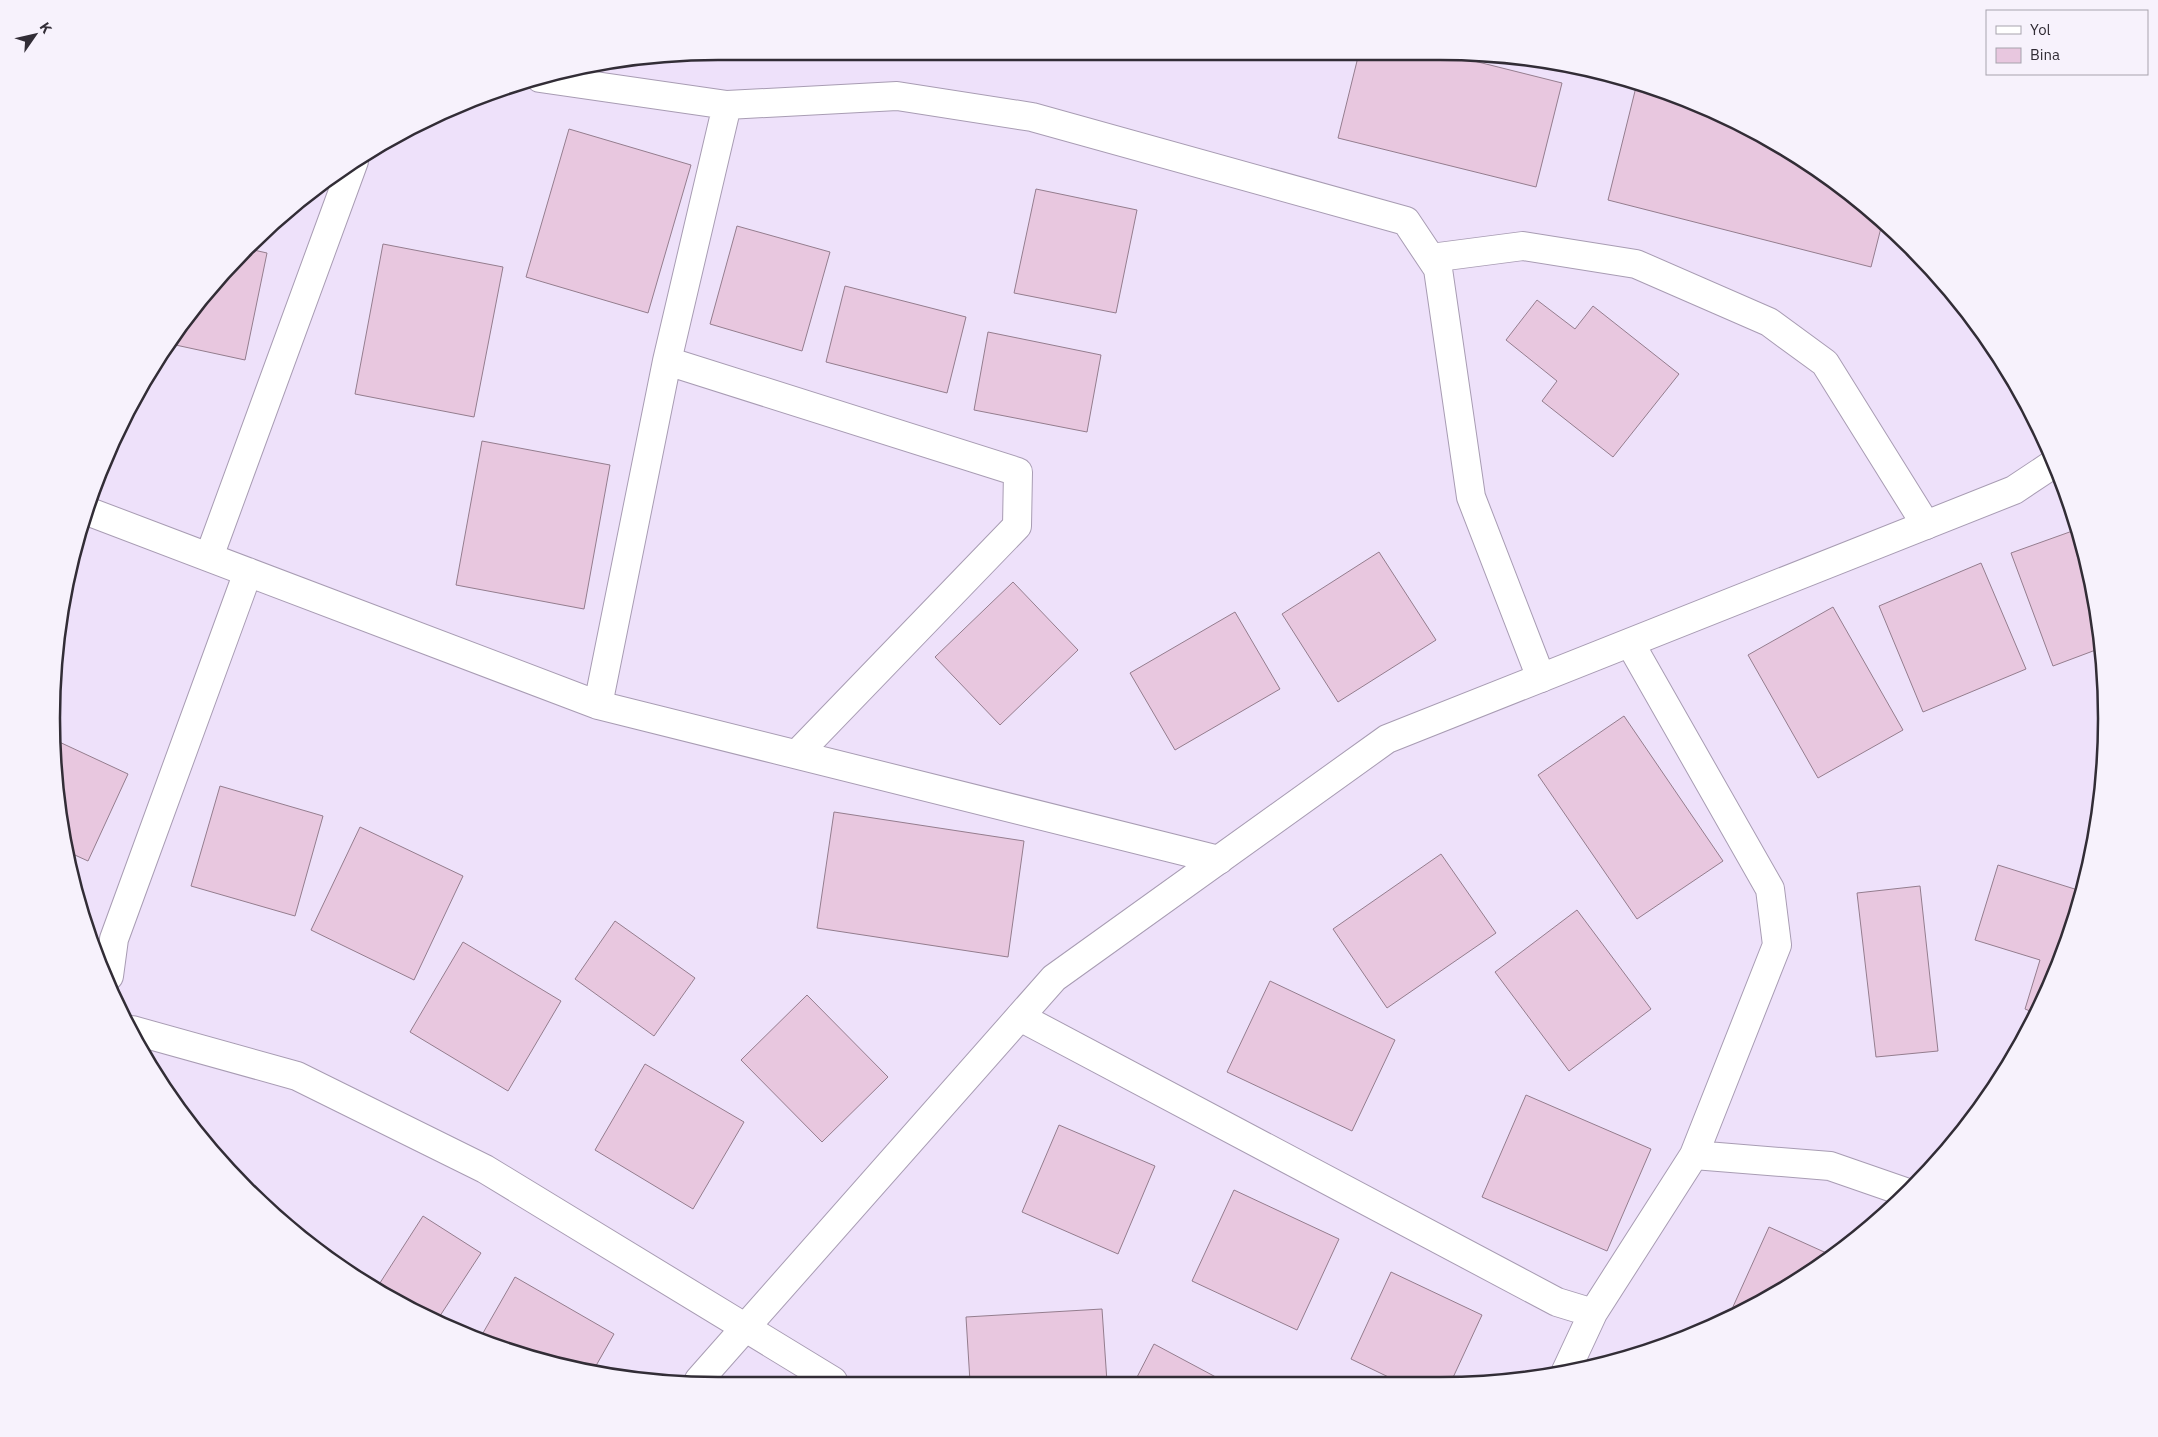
<svg xmlns="http://www.w3.org/2000/svg" width="2158" height="1437" viewBox="0 0 2158 1437" font-family="'IBM Plex Sans',sans-serif">
	<rect width="100%" height="100%" fill="#eee1fa"/>
	<!-- building -->
	<path fill="#e8c7df" stroke="#947d8e" d="M1358,57H1458L1562,83L1536,187L1338,138Z
		M1637,83L1734,120L1880,217L1883,220L1871,267L1608,200Z
		M569,129L691,165L648,313L526,277Z
		M1036,189L1137,210L1116,313L1014,293Z
		M737,226L830,252L802,351L710,324Z
		M383,244L503,267L474,417L355,394Z
		M245,248L267,253L245,360L171,344L189,312Z
		M845,286L966,317L947,393L826,362Z
		M1537,300L1575,329L1593,306L1679,374L1613,457L1542,401L1557,381L1506,340Z
		M988,332L1101,355L1087,432L974,410Z
		M482,441L610,465L584,609L456,585Z
		M2078,529L2084,546L2101,648L2053,666L2011,553Z
		M1379,552L1436,640L1338,702L1282,614Z
		M1981,563L2026,669L1923,712L1879,606Z
		M1013,582L1078,650L1000,725L935,657Z
		M1833,607L1903,730L1818,778L1748,655Z
		M1235,612L1280,689L1175,750L1130,673Z
		M1624,716L1723,861L1637,919L1538,775Z
		M55,740L128,774L88,861L66,851L57,805Z
		M220,786L323,816L295,916L191,886Z
		M834,812L1024,841L1008,957L817,928Z
		M360,827L463,876L414,980L311,930Z
		M1441,854L1496,933L1387,1008L1333,929Z
		M1998,865L2081,891L2071,933L2035,1013L2025,1009L2040,960L1975,940Z
		M1920,886L1938,1051L1876,1057L1857,893Z
		M1577,910L1651,1009L1569,1071L1495,972Z
		M615,921L695,978L654,1036L575,979Z
		M463,942L561,1001L508,1091L410,1032Z
		M1270,981L1395,1040L1352,1131L1227,1072Z
		M807,995L888,1077L822,1142L741,1060Z
		M2008,1054L2015,1056L2004,1071Z
		M645,1064L744,1122L693,1209L595,1150Z
		M1526,1095L1651,1149L1607,1251L1482,1197Z
		M1059,1125L1155,1166L1118,1254L1022,1212Z
		M1234,1190L1339,1239L1297,1330L1192,1281Z
		M423,1216L481,1253L436,1322L424,1317L378,1286Z
		M1769,1227L1833,1256L1727,1320Z
		M1391,1272L1482,1315L1450,1384H1403L1351,1359Z
		M515,1277L614,1334L593,1371L504,1350L479,1340Z
		M1102,1309L1107,1382H970L966,1317Z
		M1154,1344L1227,1383H1134Z"/>
	<g fill="none" stroke-linecap="round" stroke-linejoin="round">
		<defs>
			<path id="minor" d="M540,78L727,105L897,96L1032,117L1406,221L1438,269L1471,497L1541,678
				M1431,258L1523,246L1636,264L1769,322L1825,363L1926,525
				M667,361L1018,472L1017,526L797,754
				M87,511L598,705L1219,860
				M209,557L354,161
				M598,705L667,361L727,105
				M109,976L114,939L248,572
				M1020,1017L1557,1302L1593,1313L1694,1155L1777,945L1770,889L1630,643
				M132,1030L297,1076L485,1169L833,1381
				M1694,1155L1830,1166L1905,1192
				M1566,1371L1593,1313"/>
			<path id="tertiary" d="M699,1380L1054,978L1387,739L2014,490L2053,464"/>
		</defs>
		<!-- minor casing -->
		<use href="#minor" stroke="#a89cb3" stroke-width="30"/>
		<!-- tertiary casing -->
		<use href="#tertiary" stroke="#a89cb3" stroke-width="30"/>
		<!-- minor -->
		<use href="#minor" stroke="#fff" stroke-width="28"/>
		<!-- tertiary -->
		<use href="#tertiary" stroke="#fff" stroke-width="28"/>
	</g>
	<!-- crop -->
	<path d="M0 0H2158V1437H0ZM718 60H1440A658 658 0 0 1 2098 718V719A658 658 0 0 1 1440 1377H718A658 658 0 0 1 60 719V718A658 658 0 0 1 718 60Z" fill="#f7f2fc" fill-rule="evenodd"/>
	<path fill="none" stroke="#322d36" stroke-width="2.5" d="M718 60H1440A658 658 0 0 1 2098 718V719A658 658 0 0 1 1440 1377H718A658 658 0 0 1 60 719V718A658 658 0 0 1 718 60Z"/>
	<!-- legend -->
	<rect x="1986" y="10" width="162" height="65" fill="#f7f2fc" stroke="#a8a3ad"/>
	<rect x="1996" y="26" width="25" height="8" fill="#ffffff" stroke="#a8a3ad"/>
	<text x="2030" y="35" font-size="15" fill="#322d36">Yol</text>
	<rect x="1996" y="48" width="25" height="15" fill="#e8c7df" stroke="#a8a3ad"/>
	<text x="2030" y="60" font-size="15" fill="#322d36">Bina</text>
	<!-- north arrow -->
	<g transform="translate(35 35) rotate(56)" stroke="#f7f2fc" stroke-width="4" paint-order="stroke">
	<path d="M0-4L9 19L0 12L-9 19Z" fill="#322d36"/>
	<text y="-8" font-size="14" font-weight="bold" text-anchor="middle" fill="#322d36">K</text>
	</g>
</svg>
